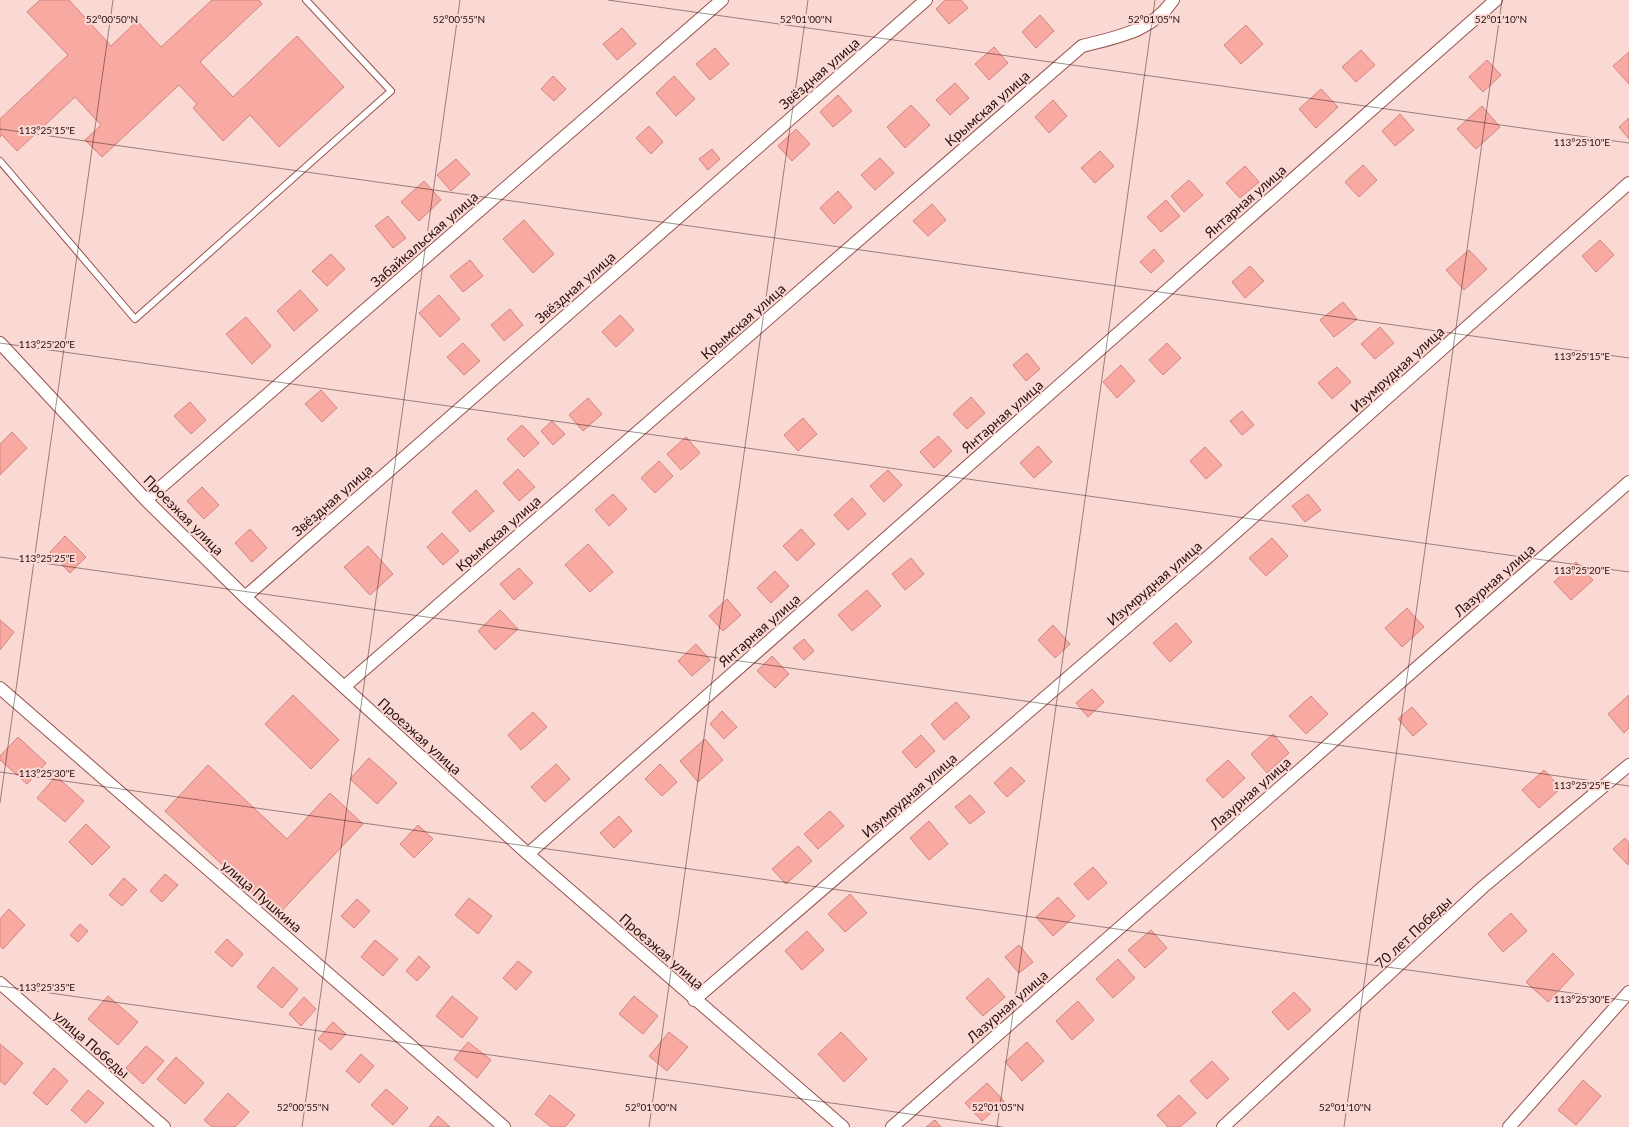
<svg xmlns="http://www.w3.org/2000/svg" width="1629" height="1127" viewBox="0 0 1629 1127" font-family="Lato,sans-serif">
	<rect width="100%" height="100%" fill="#fad9d5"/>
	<!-- building -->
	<path fill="#f8aaa2" stroke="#d0857f" d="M40,0H69L111,46L137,21L161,47L212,0H259L262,4L200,62L233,97L297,36L344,87L279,147L250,115L223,141L193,108L197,104L179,85L102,157L85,140L101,125L75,97L17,151L2,135L0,137V119L68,55L27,12Z
		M945,0H961L968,8L949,24L936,9Z
		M1040,15L1054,31L1036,48L1022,32Z
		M1246,25L1263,44L1241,64L1224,45Z
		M622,28L636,44L617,60L603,44Z
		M994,47L1008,63L989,80L975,64Z
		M715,48L729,64L710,80L696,64Z
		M1361,50L1375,65L1356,82L1342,67Z
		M1629,52V84L1613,66Z
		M1487,60L1501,75L1483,92L1469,77Z
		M553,76L566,89L554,101L541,89Z
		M674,76L695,99L676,116L656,93Z
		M955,83L969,98L950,115L936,100Z
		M1321,89L1338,107L1316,128L1299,109Z
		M838,95L852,111L833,127L820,112Z
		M1053,100L1067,116L1049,133L1035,117Z
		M911,105L930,125L905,148L887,127Z
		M1482,106L1500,127L1476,149L1457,129Z
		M1400,114L1414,130L1395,146L1382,131Z
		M1629,118V139L1619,127Z
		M649,126L663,142L651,154L636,138Z
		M796,129L810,144L792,161L778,146Z
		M712,149L720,159L708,170L699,159Z
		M1100,151L1114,166L1095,183L1081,168Z
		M880,158L894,173L875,190L861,175Z
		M456,159L470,174L451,191L437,175Z
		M1363,165L1377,180L1359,197L1345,182Z
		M1245,166L1259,182L1240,198L1226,183Z
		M1189,180L1203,195L1184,212L1171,196Z
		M424,181L441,200L419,221L401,202Z
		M838,191L852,207L834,224L820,208Z
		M1166,200L1180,216L1161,232L1147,217Z
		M932,204L946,220L928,236L913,221Z
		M388,216L406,238L393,248L375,226Z
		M524,220L554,254L533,273L503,239Z
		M1600,240L1614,255L1596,272L1582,256Z
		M1154,249L1164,261L1151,273L1140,262Z
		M1469,250L1487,269L1464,290L1446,270Z
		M331,254L345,269L327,286L312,271Z
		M470,260L483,276L463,292L450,276Z
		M1250,266L1264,281L1245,298L1232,282Z
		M300,290L318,310L294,331L277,311Z
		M439,295L460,319L440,337L419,313Z
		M1343,302L1357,319L1334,337L1320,320Z
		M510,309L523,325L504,341L491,325Z
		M620,315L634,330L616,347L602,332Z
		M246,317L271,346L252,364L226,334Z
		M1380,327L1394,343L1375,359L1361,344Z
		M463,343L480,361L464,375L447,357Z
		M1167,343L1181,358L1163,375L1149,360Z
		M1027,353L1040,369L1026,381L1013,365Z
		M1121,365L1135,381L1117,398L1103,382Z
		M1337,367L1351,382L1332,399L1318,383Z
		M321,390L337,408L322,422L305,404Z
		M971,397L985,413L967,429L953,414Z
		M588,398L602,414L583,431L569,415Z
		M190,402L206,420L191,434L174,416Z
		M1242,411L1254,425L1242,435L1230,421Z
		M803,418L817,434L798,451L784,435Z
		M552,421L565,434L553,445L541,431Z
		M522,425L539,443L524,457L507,439Z
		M12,432L27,448L0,475V444Z
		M938,436L952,451L934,468L920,452Z
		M686,437L700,453L681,470L667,454Z
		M1038,446L1052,462L1034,478L1020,463Z
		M1205,447L1222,465L1206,479L1190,461Z
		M659,461L673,476L655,493L641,478Z
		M518,469L535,487L519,501L503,483Z
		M888,470L902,485L884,502L870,486Z
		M202,487L219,505L204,519L187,501Z
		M476,490L494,511L470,532L452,512Z
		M613,494L627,509L609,526L595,510Z
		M1308,494L1321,510L1305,522L1292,506Z
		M852,498L866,514L848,530L834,515Z
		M250,529L267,548L252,562L235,543Z
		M801,529L815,544L797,561L783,546Z
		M442,533L459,551L443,565L427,547Z
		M65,536L86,557L70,573L50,552Z
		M1272,538L1288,556L1266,576L1249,558Z
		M588,544L613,572L590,592L565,565Z
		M368,546L393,574L370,595L344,567Z
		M911,558L924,574L905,590L892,574Z
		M1576,562L1593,580L1571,600L1554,582Z
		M519,568L533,583L514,600L500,584Z
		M775,571L789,586L771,603L757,588Z
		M867,590L881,606L852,631L838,615Z
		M727,599L741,615L723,631L709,616Z
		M1407,608L1424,627L1402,647L1385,628Z
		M500,610L518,629L495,650L478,631Z
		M0,620L14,632L0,650Z
		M1176,623L1192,642L1170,662L1153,643Z
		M1053,625L1070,644L1055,658L1038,640Z
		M804,639L814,651L804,660L793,648Z
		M696,644L710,660L692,676L678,661Z
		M772,656L789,674L775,688L757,671Z
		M1092,689L1104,702L1088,717L1076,703Z
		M293,695L339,740L311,769L265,724Z
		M1629,695V728L1624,733L1608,714Z
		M1311,696L1328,714L1306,734L1289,716Z
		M956,702L970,717L944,740L931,724Z
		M1412,707L1427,724L1413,736L1398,719Z
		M722,711L737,727L724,739L710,724Z
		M533,712L547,727L521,750L508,735Z
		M1273,734L1289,753L1267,773L1251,754Z
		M921,735L935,751L916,768L902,752Z
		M18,737L46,763L27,784L0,760V756Z
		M705,739L723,760L698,782L680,761Z
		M369,758L397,783L377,804L350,779Z
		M1228,760L1245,778L1223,798L1206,780Z
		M556,764L570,779L545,802L531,787Z
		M660,764L677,782L662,796L645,779Z
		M208,765L287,839L330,793L363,824L277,916L165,811Z
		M1011,767L1025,781L1007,797L994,783Z
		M1544,770L1561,788L1539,808L1522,790Z
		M56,776L84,801L65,822L37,798Z
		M970,795L985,812L970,824L955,807Z
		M830,811L844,826L818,849L804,834Z
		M619,816L632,831L614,848L600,833Z
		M929,821L948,844L929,860L910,838Z
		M86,824L110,847L92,865L69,842Z
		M418,825L433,839L414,858L400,844Z
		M1625,838L1629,843L1628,865L1613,849Z
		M798,846L812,861L786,884L772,869Z
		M1093,867L1107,883L1088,900L1074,884Z
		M165,874L178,885L162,902L150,891Z
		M124,878L137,890L122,906L109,895Z
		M850,894L867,913L845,932L828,914Z
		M1058,897L1075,916L1053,936L1036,917Z
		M469,898L492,916L478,934L455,915Z
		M357,899L370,911L354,928L341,916Z
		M9,909L25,925L3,949L0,946V919Z
		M1511,913L1527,931L1503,952L1488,934Z
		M80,924L88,931L78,942L70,935Z
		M1151,930L1167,948L1145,968L1128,950Z
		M807,931L824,950L802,970L785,951Z
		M227,939L243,954L232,967L215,952Z
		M375,940L398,959L383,976L361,957Z
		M1019,945L1033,962L1019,973L1005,957Z
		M1553,953L1574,974L1548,1002L1526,982Z
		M419,956L430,967L417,981L406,971Z
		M1118,959L1135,978L1113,998L1096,979Z
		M518,961L532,972L516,990L503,978Z
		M273,967L298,989L282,1008L257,987Z
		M988,978L1005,997L983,1016L966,998Z
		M1294,992L1311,1010L1288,1030L1272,1012Z
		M108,996L138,1022L118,1045L88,1019Z
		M452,996L478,1018L462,1038L436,1016Z
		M634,996L658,1016L643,1034L619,1014Z
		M304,997L316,1009L301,1026L289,1014Z
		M1078,1001L1094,1020L1072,1040L1056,1021Z
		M333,1022L346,1034L331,1050L318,1039Z
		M669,1032L688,1047L667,1071L649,1056Z
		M841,1032L867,1059L844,1082L818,1054Z
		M468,1042L491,1060L477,1078L454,1059Z
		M1027,1042L1044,1061L1022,1081L1005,1062Z
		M0,1044L23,1063L5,1085L0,1081Z
		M146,1046L164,1061L143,1084L126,1068Z
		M361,1054L374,1066L359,1083L346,1071Z
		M176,1057L204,1083L185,1104L157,1079Z
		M1212,1061L1229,1079L1207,1099L1190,1081Z
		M54,1068L68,1081L47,1105L33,1093Z
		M1583,1080L1601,1096L1576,1125L1558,1110Z
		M987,1083L1004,1101L982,1121L965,1103Z
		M386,1089L408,1108L393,1125L371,1105Z
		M88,1090L104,1103L86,1123L71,1110Z
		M228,1093L249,1112L235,1127H212L204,1120Z
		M550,1095L575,1115L565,1127H551L535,1114Z
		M1179,1095L1196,1113L1180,1127H1168L1157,1115Z
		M438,1116L450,1127H429Z
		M935,1120L941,1127H926Z"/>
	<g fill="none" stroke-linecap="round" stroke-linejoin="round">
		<defs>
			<path id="service" d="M0,161L135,319L391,91L306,0"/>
			<path id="minor" d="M0,343L146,500L245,597L528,854L843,1127
				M146,500L722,0
				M245,597L926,0
				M344,687L1082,46C1116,37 1152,32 1173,0
				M0,688L504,1127
				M528,854L1496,0
				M0,983L164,1127
				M694,1000L1208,557L1629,183
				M892,1127L1629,482
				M1223,1127L1483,887L1629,765
				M1509,1127L1629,992"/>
		</defs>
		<!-- service casing -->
		<use href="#service" stroke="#97514c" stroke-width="8"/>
		<!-- minor casing -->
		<use href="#minor" stroke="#97514c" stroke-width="14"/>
		<!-- service -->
		<use href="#service" stroke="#fff" stroke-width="6"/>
		<!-- minor -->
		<use href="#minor" stroke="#fff" stroke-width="12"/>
	</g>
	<!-- ticks -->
	<path fill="none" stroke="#2a0e0c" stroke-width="1" stroke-opacity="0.45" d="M608,0L1629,143M0,129L1629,358M0,343L1629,572M0,557L1629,786M0,772L1629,1001M0,803L113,0M0,986L1002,1127M302,1127L460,0M649,1127L808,0M997,1127L1155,0M1344,1127L1502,0"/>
	<g text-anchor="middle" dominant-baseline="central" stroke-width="4" stroke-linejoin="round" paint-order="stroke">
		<!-- street labels -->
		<g font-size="14" fill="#2a0e0c" stroke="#fad9d5">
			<text transform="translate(819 73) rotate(-41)">Звёздная улица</text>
			<text transform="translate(987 108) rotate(-41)">Крымская улица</text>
			<text transform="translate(1245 201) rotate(-41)">Янтарная улица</text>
			<text transform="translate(424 239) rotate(-41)">Забайкальская улица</text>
			<text transform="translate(575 287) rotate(-41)">Звёздная улица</text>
			<text transform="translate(743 321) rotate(-41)">Крымская улица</text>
			<text transform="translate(1397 369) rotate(-42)">Изумрудная улица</text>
			<text transform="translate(1002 416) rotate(-41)">Янтарная улица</text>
			<text transform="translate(332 500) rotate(-41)">Звёздная улица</text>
			<text transform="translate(184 515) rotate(45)">Проезжая улица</text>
			<text transform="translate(498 533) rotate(-41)">Крымская улица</text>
			<text transform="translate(1494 580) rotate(-41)">Лазурная улица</text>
			<text transform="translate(1154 583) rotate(-41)">Изумрудная улица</text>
			<text transform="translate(759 630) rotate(-41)">Янтарная улица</text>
			<text transform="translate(420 736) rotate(42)">Проезжая улица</text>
			<text transform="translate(1250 793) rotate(-41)">Лазурная улица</text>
			<text transform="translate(909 795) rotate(-41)">Изумрудная улица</text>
			<text transform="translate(262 896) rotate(41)">улица Пушкина</text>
			<text transform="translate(1413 932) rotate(-43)">70 лет Победы</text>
			<text transform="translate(662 951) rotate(41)">Проезжая улица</text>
			<text transform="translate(1007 1006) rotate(-41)">Лазурная улица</text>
			<text transform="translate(92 1044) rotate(41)">улица Победы</text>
		</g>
	</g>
	<g font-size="10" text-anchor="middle" fill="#2a0e0c" stroke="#fad9d5" stroke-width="4" stroke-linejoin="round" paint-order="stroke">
		<text x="112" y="23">52°00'50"N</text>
		<text x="459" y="23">52°00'55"N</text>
		<text x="806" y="23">52°01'00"N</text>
		<text x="1154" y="23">52°01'05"N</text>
		<text x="1501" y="23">52°01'10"N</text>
		<text x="47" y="134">113°25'15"E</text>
		<text x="1582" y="146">113°25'10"E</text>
		<text x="47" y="348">113°25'20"E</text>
		<text x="1582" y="360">113°25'15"E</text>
		<text x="47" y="562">113°25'25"E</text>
		<text x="1582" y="574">113°25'20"E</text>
		<text x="47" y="777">113°25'30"E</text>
		<text x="1582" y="789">113°25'25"E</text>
		<text x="47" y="991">113°25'35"E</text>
		<text x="1582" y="1003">113°25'30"E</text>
		<text x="303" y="1111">52°00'55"N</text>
		<text x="651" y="1111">52°01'00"N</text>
		<text x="998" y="1111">52°01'05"N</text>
		<text x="1345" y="1111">52°01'10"N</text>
	</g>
</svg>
